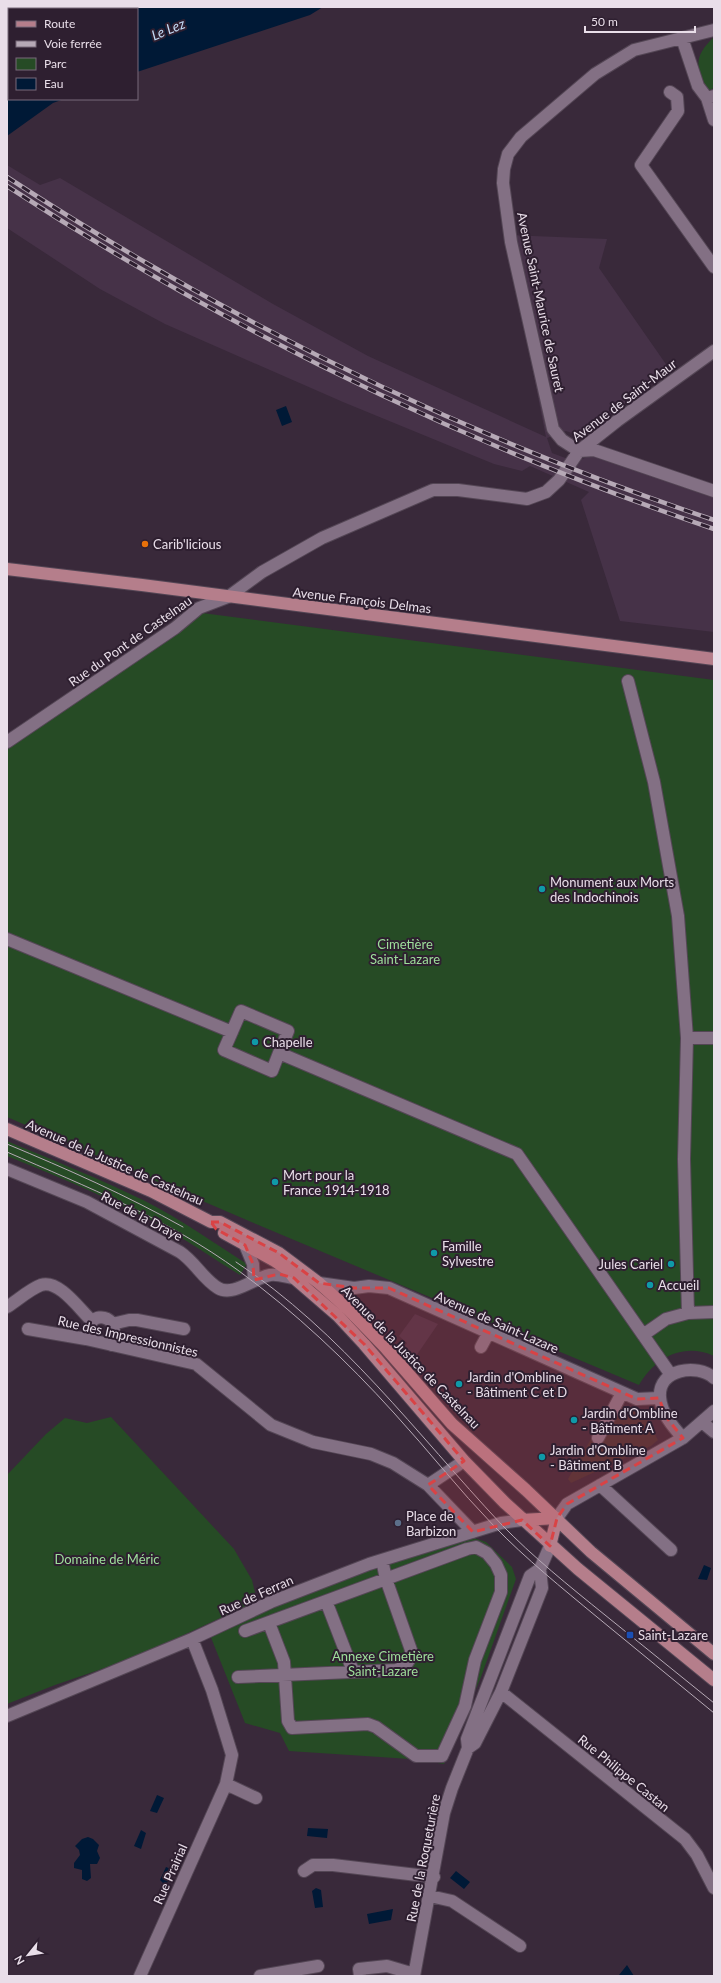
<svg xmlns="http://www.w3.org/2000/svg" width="721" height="1983" viewBox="0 0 721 1983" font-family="Lato,sans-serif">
	<rect width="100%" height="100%" fill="#39293a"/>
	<!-- commercial -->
	<path fill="#453135" d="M612,1402L644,1414L658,1440L651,1446L571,1483L568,1479Z"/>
	<!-- built -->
	<path fill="#463248" d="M7,165L40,185L60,178L273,304L368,356L546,437L506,235L607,239L599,268L670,370L585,433L578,435L566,431L547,438L552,453L576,462L591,455L714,496V632L620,621L581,500L589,492L530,466L522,471L494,464L343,402L165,324L100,289L7,228Z
		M415,1314L438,1324L414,1359L402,1351L407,1343L399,1336Z"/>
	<!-- green -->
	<path fill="#264b25" d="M714,37V88L707,91C696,66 693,57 714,37Z
		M202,613L714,680V1356C683,1342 655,1358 639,1385L256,1224L7,1117V749Z
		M7,1141C53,1160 100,1179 145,1201C180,1219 213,1242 247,1264L240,1275C206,1254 174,1231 138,1214C96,1192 51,1174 7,1156Z
		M111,1417L234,1549L252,1580L257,1601L134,1658L55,1685L7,1704V1475L46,1434L65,1418L87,1423Z
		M471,1537L486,1542L512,1567L516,1579L481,1677L444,1764L410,1759L289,1751L280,1733L245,1723L210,1635L320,1586Z"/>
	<!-- water -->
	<path fill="#001936" d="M140,7H323L310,15L137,72V9H135Z
		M9,65V99H64L53,103L7,136V67Z
		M286,406L292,422L282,426L276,410Z
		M704,1565L711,1568L707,1580L698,1579Z
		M157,1795L164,1798L157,1813L150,1811Z
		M308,1828L328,1829L327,1838L307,1836Z
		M141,1830L146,1833L141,1849L134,1846Z
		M88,1837L93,1839L99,1845L97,1851L100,1858L97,1864H90L91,1878L87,1881L82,1879V1870L74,1868V1863L80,1855L79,1850L75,1846L82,1839Z
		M166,1867L173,1870L167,1883L164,1884L160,1880Z
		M456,1871L470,1882L464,1889L450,1878Z
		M316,1888L321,1890L323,1907L315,1908L312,1891Z
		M393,1909L391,1920L369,1924L367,1914Z
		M627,1965L634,1976H620L619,1975Z"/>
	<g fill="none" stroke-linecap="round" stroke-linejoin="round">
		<defs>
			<path id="minor" d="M682,38L698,86L707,98L714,96
				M670,92L677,97L678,111L641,165L714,267
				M707,98L714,120
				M579,451L562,440L553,429L511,242L503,183L504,169L508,154L521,137L595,74L634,50L714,30
				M579,451L594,450L714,491
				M628,681L654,782L678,916L687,1038L684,1159L688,1313L714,1312
				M7,742L175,628L199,608L228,597L262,572L322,538L433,490H458L527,499L546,492L559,480L579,451L617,421L714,351
				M7,939L232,1032
				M687,1038H714
				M279,1053L288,1031L241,1011L224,1050L272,1071L279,1053L517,1154L671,1375
				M7,1169L87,1202L180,1252C195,1262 203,1279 218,1288C233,1297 254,1278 270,1275C279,1274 286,1277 294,1278
				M245,1245L253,1264L254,1280
				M319,1283L354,1288L369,1286L389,1288L637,1399L659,1398
				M7,1307C18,1300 30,1289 41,1285C59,1279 80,1310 92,1321
				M112,1324L129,1320H137L184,1329
				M28,1329L86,1339L196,1364L271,1425L313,1442L371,1454L393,1463L428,1485L473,1532
				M643,1335L666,1319L688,1313
				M86,1339L92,1321C101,1313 115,1319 114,1332C113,1336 111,1340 111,1345
				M481,1347L488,1334
				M702,1422L714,1432
				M598,1438L622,1393
				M683,1438C673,1427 661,1413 660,1397C658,1369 697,1363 714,1378
				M428,1485L464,1461
				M600,1485L671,1550
				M557,1518L567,1504L683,1438L714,1411
				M326,1601L353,1671
				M245,1631L467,1549L476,1547L487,1553L496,1564L501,1575V1592L475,1660L465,1706L442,1756H416L376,1727L368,1724L292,1728L288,1721L284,1662L269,1623
				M238,1677L396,1670C406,1666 411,1662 411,1650L386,1579L382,1560
				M501,1692L685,1839L697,1855L714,1888
				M7,1716L192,1639L271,1602L369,1564L501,1523L522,1520
				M468,1748L475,1743L501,1692L542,1588L540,1569
				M226,1784L256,1798
				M304,1871L313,1865H333L434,1877
				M430,1896L452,1901L520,1946
				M140,1976L226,1784L232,1755L212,1690L192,1639
				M260,1976L318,1966
				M360,1976L359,1969L387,1966L414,1974
				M414,1976L444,1813L452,1788L468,1748L467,1739L530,1576L540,1569L550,1546"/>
			<path id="major" d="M7,569L142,585L714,659
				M7,1129L151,1191L211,1222H220L279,1253L319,1283L347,1308L384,1346L452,1424L526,1490L591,1552L714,1654
				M224,1233L275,1261L288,1270L294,1278L338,1316L364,1344L464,1461L505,1503L578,1569L714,1680
				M522,1520L557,1518
				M550,1546L557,1518"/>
		</defs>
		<!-- minor casing -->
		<use href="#minor" stroke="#544655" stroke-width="14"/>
		<!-- major casing -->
		<use href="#major" stroke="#544655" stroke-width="14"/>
		<!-- minor -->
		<use href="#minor" stroke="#837084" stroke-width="12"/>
		<!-- major -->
		<use href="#major" stroke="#b57e8b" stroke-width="12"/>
		<!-- tram -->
		<path stroke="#b6a9b6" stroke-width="1" d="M7,1144C67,1169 126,1195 183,1227
			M7,1152C87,1187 168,1219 239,1271C295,1312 347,1361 394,1413C428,1450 459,1490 494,1526C526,1559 562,1588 597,1617C636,1649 675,1681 714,1713
			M236,1262C342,1332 416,1433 501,1524C533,1557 569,1586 605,1615C641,1644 678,1674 714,1703"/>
		<defs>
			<path id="rail" d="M7,177C226,320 466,437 714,520
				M7,186C226,329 466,445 714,529"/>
		</defs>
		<!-- rail casing -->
		<use href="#rail" stroke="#b6a9b6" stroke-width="4.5"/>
		<!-- rail -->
		<use href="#rail" stroke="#2e1f30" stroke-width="3" stroke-dasharray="9" stroke-linecap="butt"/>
	</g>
	<!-- marked area -->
	<path fill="#d94345" fill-opacity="0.2" stroke="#d94345" stroke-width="3" stroke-dasharray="8 5" stroke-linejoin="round" d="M211,1222H220L279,1253L319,1283L354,1288H389L637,1399L659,1398L666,1417L683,1438L567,1504L557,1518L550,1546L522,1520L473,1532L428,1485L464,1461L364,1344L294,1278L279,1274L254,1280L253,1264L245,1245L216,1229Z"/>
	<!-- markers -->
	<circle fill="#e8710a" stroke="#2e1f30" stroke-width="1.5" cx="145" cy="544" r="4"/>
	<g fill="#0f9aa8" stroke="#2e1f30" stroke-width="1.5">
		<circle cx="542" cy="889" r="4"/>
		<circle cx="255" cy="1042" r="4"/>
		<circle cx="275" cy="1182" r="4"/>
		<circle cx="434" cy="1253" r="4"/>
		<circle cx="671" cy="1264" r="4"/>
		<circle cx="650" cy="1285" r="4"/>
		<circle cx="459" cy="1384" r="4"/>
		<circle cx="574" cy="1420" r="4"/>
		<circle cx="542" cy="1457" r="4"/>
	</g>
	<circle fill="#5c6f8a" stroke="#2e1f30" stroke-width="1.5" cx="398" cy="1523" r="4"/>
	<rect fill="#1a4fb4" stroke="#2e1f30" stroke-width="1.5" x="626" y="1631" width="8" height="8" rx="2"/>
	<g text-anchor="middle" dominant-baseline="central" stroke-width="4" stroke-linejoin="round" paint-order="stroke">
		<!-- street labels -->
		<g font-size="13" fill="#e9dee9" stroke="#2e1f30">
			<text transform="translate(541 302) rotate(78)">Avenue Saint-Maurice de Sauret</text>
			<text transform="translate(624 400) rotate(-37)">Avenue de Saint-Maur</text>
			<text transform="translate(362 600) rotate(7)">Avenue François Delmas</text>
			<text transform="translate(130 641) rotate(-35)">Rue du Pont de Castelnau</text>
			<text transform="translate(115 1162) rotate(24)">Avenue de la Justice de Castelnau</text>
			<text transform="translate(142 1216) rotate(28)">Rue de la Draye</text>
			<text transform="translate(497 1322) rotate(24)">Avenue de Saint-Lazare</text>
			<text transform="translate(128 1336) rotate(13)">Rue des Impressionnistes</text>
			<text transform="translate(411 1357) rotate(46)">Avenue de la Justice de Castelnau</text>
			<text transform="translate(256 1595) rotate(-24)">Rue de Ferran</text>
			<text transform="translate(624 1773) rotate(39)">Rue Philippe Castan</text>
			<text transform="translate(423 1858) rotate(-79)">Rue de la Roqueturière</text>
			<text transform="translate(170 1874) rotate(-66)">Rue Prairial</text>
		</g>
		<!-- poi labels -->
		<g font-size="13" fill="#e9dee9" stroke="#2e1f30" text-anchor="start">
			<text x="153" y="544">Carib'licious</text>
			<text x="550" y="882">Monument aux Morts<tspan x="550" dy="15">des Indochinois</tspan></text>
			<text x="263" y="1042">Chapelle</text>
			<text x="283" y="1175">Mort pour la<tspan x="283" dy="15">France 1914-1918</tspan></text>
			<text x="442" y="1246">Famille<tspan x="442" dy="15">Sylvestre</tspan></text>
			<text x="663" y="1264" text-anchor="end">Jules Cariel</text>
			<text x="658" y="1285">Accueil</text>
			<text x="467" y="1377">Jardin d'Ombline<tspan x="467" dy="15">- Bâtiment C et D</tspan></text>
			<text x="582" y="1413">Jardin d'Ombline<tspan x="582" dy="15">- Bâtiment A</tspan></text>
			<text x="550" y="1450">Jardin d'Ombline<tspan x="550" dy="15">- Bâtiment B</tspan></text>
			<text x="406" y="1516">Place de<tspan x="406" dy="15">Barbizon</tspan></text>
			<text x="638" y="1635">Saint-Lazare</text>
		</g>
		<!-- park labels -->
		<g font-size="13" fill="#9edf9b" stroke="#2e1f30">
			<text x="405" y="944">Cimetière<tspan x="405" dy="15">Saint-Lazare</tspan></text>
			<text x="107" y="1559">Domaine de Méric</text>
			<text x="383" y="1656">Annexe Cimetière<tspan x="383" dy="15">Saint-Lazare</tspan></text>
		</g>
		<!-- water labels -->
		<g font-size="14" font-style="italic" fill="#c3dbf6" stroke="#2e1f30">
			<text transform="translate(168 29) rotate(-22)">Le Lez</text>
		</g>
	</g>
	<!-- border -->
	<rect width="721" height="1983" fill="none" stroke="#e9dee9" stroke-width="16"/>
	<!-- legend -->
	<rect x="8" y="8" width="130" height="92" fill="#2e1f30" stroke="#796b7a"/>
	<rect x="16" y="21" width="20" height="6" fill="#b57e8b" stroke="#796b7a"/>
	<text x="44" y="28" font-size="12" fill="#e9dee9">Route</text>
	<rect x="16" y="41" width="20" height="6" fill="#b6a9b6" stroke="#796b7a"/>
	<text x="44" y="48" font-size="12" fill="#e9dee9">Voie ferrée</text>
	<rect x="16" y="58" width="20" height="12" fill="#264b25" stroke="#796b7a"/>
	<text x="44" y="68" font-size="12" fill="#e9dee9">Parc</text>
	<rect x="16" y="78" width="20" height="12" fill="#001936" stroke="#796b7a"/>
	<text x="44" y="88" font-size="12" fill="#e9dee9">Eau</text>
	<!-- north arrow -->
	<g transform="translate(28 1955) rotate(240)" stroke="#2e1f30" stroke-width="3" paint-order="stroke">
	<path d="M0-3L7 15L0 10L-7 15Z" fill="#e9dee9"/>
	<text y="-6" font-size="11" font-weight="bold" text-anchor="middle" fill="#e9dee9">N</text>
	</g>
	<!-- scale -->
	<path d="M585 26v6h110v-6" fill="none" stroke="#e9dee9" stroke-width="2"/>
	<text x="591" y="26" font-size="12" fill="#e9dee9" stroke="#2e1f30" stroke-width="3" paint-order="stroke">50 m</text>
</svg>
